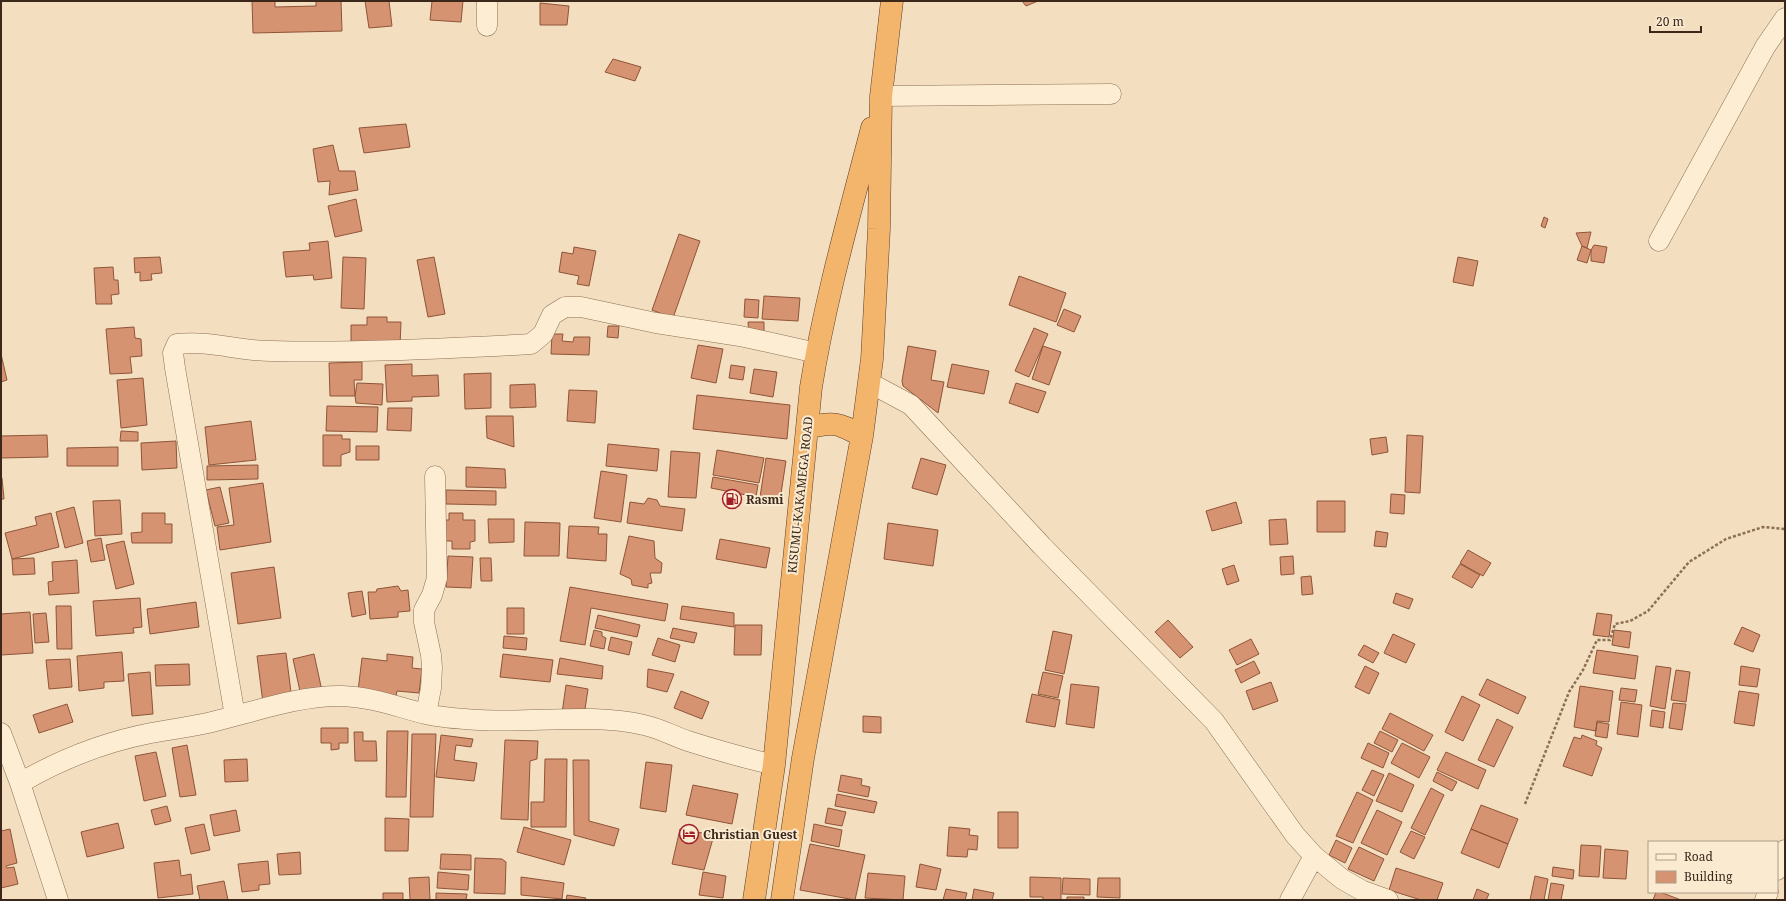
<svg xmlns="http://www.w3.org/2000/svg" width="1786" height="901" viewBox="0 0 1786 901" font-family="'Noto Serif',serif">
	<rect width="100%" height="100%" fill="#f3dfbf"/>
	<!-- building -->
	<path fill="#d59371" stroke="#8f5438" d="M252,1H275V7L316,6V1H341L342,31L253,33Z
		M365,1H389L392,26L369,28Z
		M432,1H463L461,22L430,20Z
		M1022,1H1038L1026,6Z
		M540,3L569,6L567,25H540Z
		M613,59L641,67L635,81L605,72Z
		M406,124L410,147L364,153L359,128Z
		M333,145L339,171H355L358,190L329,195L330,181L318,182L313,149Z
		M356,199L362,231L335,237L328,206Z
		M1544,217L1548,219L1545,228L1541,226Z
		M1591,232L1587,248L1582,246L1576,233Z
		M679,234L700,241L673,318L652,310Z
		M328,241L332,278L314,280L313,275L286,277L283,252L310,250L309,243Z
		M1594,245L1607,247L1604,263L1591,261V250Z
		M1582,246L1591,250L1587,263L1577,260Z
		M574,247L596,251L589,286L577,284L579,276L559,272L562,252L573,254Z
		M160,257L162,273L151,274L152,280L140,281V272L135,273L134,258Z
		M343,257L366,258L364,309L341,308Z
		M434,257L445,314L428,317L417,260Z
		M1458,257L1478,261L1473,286L1453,282Z
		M113,267L114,280H118L119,294L111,295L112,304H96L94,268Z
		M1019,276L1066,293L1056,322L1009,305Z
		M764,296L800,298L798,321L762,319Z
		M745,299L759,300L758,318L744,317Z
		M1064,309L1081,316L1074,332L1057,325Z
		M367,317H387V322H401L400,346H351V325H367Z
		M748,322H764V334H749Z
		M608,326H619L618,338L607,337Z
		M134,327L135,338L141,339L142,356L130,357L132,373L110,374L106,329Z
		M1034,328L1048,334L1029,377L1015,371Z
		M552,334H563L562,341L573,342L574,337H590L589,355L551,354Z
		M698,345L723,349L716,383L691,378Z
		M908,346L936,351L931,380L944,382L938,413L903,386L902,381Z
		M1043,346L1061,352L1049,385L1032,379Z
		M1,354L7,380L1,382Z
		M362,362V380H354L355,396H330L329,363Z
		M412,364V376L438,375L439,396L412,397V401L387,402L385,365Z
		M952,364L989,371L984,394L947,387Z
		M731,365L745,367L743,380L729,378Z
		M754,369L777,372L773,397L750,393Z
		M491,373V408L465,409L464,374Z
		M143,378L147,425L121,428L117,380Z
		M357,383L383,384L382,405L356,403L355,396Z
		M1016,383L1046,392L1038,413L1009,403Z
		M535,384L536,407L510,408V385Z
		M569,390L597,391L595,423L567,421Z
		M697,395L790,405L787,439L693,429Z
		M327,406L378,407L377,432L326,431Z
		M388,408H412L411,431L387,430Z
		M486,416H513L514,447L487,438Z
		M251,421L256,460L209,465L205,427Z
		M121,431L138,432V441H120Z
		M47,435L48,457L1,458V436Z
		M323,435H342V439H350V452L341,455V466H323Z
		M1407,435L1423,436L1420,493L1405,492Z
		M1386,437L1388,452L1372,455L1370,439Z
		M176,441L177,468L142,470L141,443Z
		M608,444L659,449L657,471L606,466Z
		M356,446H379V460H356Z
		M118,447V466H67V448Z
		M717,450L764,458L759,483L713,475Z
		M671,451L700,453L696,498L668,497Z
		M766,458L786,461L780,500L760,497Z
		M921,458L946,465L937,495L912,488Z
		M258,465V479L207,480V466Z
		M466,467L505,469L506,488L466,487Z
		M601,471L627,475L621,522L594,518Z
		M713,477L758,485L756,497L711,488Z
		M1,478H2L4,499H1Z
		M263,483L271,542L220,550L217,527L234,525L229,488Z
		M220,487L229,523L215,526L206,490Z
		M446,490L496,491V505L446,504Z
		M1391,494L1405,495L1404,514L1390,513Z
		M648,498L657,500L660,506L685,509L682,531L627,523L630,502L644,504Z
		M120,500L122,534L95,536L93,501Z
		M1317,501H1345V532H1317Z
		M1236,502L1242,523L1212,531L1206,511Z
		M74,507L83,543L65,548L56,512Z
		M51,513L59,547L12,559L5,533L37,525L35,517Z
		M142,513H165V524H172V543H132L131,533L142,532Z
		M449,513H463V520H475V541L470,542V549H452V541H443V520H449Z
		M488,519H514V542L489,543Z
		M1286,519L1288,544L1270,545L1269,520Z
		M525,522L560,523L559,556H524Z
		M888,523L938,530L933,566L884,559Z
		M569,526L599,527L598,534H607L606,561L567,558Z
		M1376,531L1388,533L1386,547L1374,546Z
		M629,536L654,541L655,558L662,563L661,573H650L652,583L648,584V588L632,585L631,579L620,574Z
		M101,538L105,560L91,562L87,541Z
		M720,539L770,548L766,568L716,559Z
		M124,541L134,584L116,589L106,545Z
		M1468,550L1491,563L1483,576L1460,563Z
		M448,556L473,557L471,588L446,587Z
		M1293,556L1294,574L1281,575L1280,557Z
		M34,558L35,574L13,575L12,559Z
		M480,558H491L492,581H481Z
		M77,560L79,593L49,595L48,582L53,581L52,562Z
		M1460,564L1480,575L1472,588L1452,577Z
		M1234,565L1239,581L1227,585L1222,569Z
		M274,567L281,618L238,624L231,573Z
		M1311,576L1313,594L1302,595L1301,577Z
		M398,586L401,591L408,590L410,611L398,612V617L370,619L368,592H376L377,589Z
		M570,587L668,604L665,621L591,608L585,645L560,641Z
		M362,591L366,614L352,617L348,593Z
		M1396,593L1413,599L1409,609L1393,603Z
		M140,598L142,627L133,628L134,633L96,636L93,601Z
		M196,602L199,627L150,634L147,609Z
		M56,606H71L72,649H57Z
		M682,606L734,613V627L680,619Z
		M507,608H524V634H507Z
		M30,612L33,653L1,655V614Z
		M46,613L49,642L35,643L33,614Z
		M1597,613L1612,615L1609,637L1593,635Z
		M598,615L640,625L637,637L595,628Z
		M1168,620L1193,647L1180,658L1155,632Z
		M735,625H762L761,655H734Z
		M1742,627L1760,635L1753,652L1734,644Z
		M673,628L697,633L694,643L670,638Z
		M594,630L602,632V636L606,638L604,649L590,646Z
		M1614,630L1631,632L1629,648L1612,645Z
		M1053,631L1072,635L1064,674L1045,670Z
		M1393,634L1415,644L1406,663L1384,653Z
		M504,636L527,638L526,650L503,648Z
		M611,637L632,642L629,655L608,650Z
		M658,638L680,645L675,662L652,655Z
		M1251,639L1259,654L1237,665L1229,650Z
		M1364,645L1379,653L1373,663L1358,655Z
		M1597,650L1638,656L1635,679L1593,673Z
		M122,652L124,681L104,682V688L79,691L77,656Z
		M286,653L292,700L263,703L257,656Z
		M314,654L322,691L301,696L293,659Z
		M387,654L413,657L412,668L422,669L419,693L397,691L396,696L358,691L362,658L387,661Z
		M503,654L553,660L550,682L500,677Z
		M560,658L603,666L602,679L557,674Z
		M70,659L72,687L49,689L46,660Z
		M1254,661L1260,673L1241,683L1235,670Z
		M189,664L190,685L156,686L155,665Z
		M1365,666L1379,673L1369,694L1355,687Z
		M1656,666L1671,668L1665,709L1650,706Z
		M1741,666L1760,669L1757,687L1739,685Z
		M648,669L674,674L667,692L647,687Z
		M1676,670L1690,672L1686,702L1671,700Z
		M150,672L153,714L132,716L128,674Z
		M1043,672L1063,676L1058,698L1038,694Z
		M1487,679L1526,697L1518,714L1479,695Z
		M1271,682L1278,701L1253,710L1246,691Z
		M1071,684L1099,687L1094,728L1066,724Z
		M566,685L588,689L584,716L562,713Z
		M1580,686L1613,691L1609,722L1597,721L1596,731L1574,727Z
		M1621,688L1637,690L1635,702L1619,700Z
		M681,691L709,702L702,719L674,708Z
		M1739,691L1759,694L1754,726L1734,723Z
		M1032,694L1060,700L1055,727L1026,722Z
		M1462,696L1480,705L1463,741L1445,732Z
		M1621,702L1642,705L1638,737L1617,734Z
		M1673,703L1686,704L1682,730L1669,728Z
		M67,704L73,722L39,733L33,715Z
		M1652,710L1665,712L1663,728L1650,726Z
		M1390,713L1433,735L1424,751L1382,729Z
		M863,716L881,717V733L863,732Z
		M1497,719L1513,727L1494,767L1478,760Z
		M1597,722L1609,724L1607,738L1595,736Z
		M321,728H348V743H339V749L331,750V743H321Z
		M387,731H408L406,797H386Z
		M1380,731L1398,740L1392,752L1374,743Z
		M354,732H363V741H376L377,761H355Z
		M412,734H436L433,817H410Z
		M441,735L473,739L471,747L456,745L454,760L477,763L474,781L436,777Z
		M1582,735L1597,741L1596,745L1602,748L1592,776L1563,766L1574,737L1581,739Z
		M505,740L538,741L537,759L530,761L528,820L501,819Z
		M1368,743L1389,753L1383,768L1361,758Z
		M1402,743L1430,757L1419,778L1391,763Z
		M187,745L196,795L180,797L172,748Z
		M156,752L166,796L144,801L135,756Z
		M1446,752L1486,770L1478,789L1437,770Z
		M247,759L248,781L225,782L224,760Z
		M545,759H567L566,827H531V802H544Z
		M573,760H589V821L619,829L614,846L574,835Z
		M646,762L672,765L666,812L640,808Z
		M1372,770L1384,775L1374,796L1362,790Z
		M1437,772L1457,782L1452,791L1433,781Z
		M1389,773L1414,785L1402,812L1376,801Z
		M841,775L862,779L861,785L870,787L868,797L838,791Z
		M693,785L738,794L732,824L686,815Z
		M1431,788L1444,795L1425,835L1411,828Z
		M1357,792L1373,800L1353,843L1336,836Z
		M837,794L877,802L874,813L835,806Z
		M1481,805L1518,819L1508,844L1471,829Z
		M167,806L171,821L155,825L151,810Z
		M828,808L846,812L842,826L825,823Z
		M236,810L240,831L214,836L210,815Z
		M1377,810L1402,822L1387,855L1361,843Z
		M998,812H1018V848H998Z
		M385,818L409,819L408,851H385Z
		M118,823L124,848L87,857L81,832Z
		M204,824L210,850L191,854L185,828Z
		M814,824L842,830L839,847L811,841Z
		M524,827L571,840L564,865L517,852Z
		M949,827L970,829L969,835L978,836L977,850L968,849L967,857L947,856Z
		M10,829L17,863L6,866L7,868L14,867L18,884L1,888V831Z
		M680,829L714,835L704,870L672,864Z
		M1471,829L1508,844L1499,868L1461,853Z
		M1411,831L1425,837L1414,859L1400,852Z
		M1336,840L1352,848L1345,863L1329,855Z
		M810,844L865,855L855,900L800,890Z
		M1581,845L1601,846L1599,877L1579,876Z
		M1359,847L1384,859L1374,881L1348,869Z
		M1605,849L1628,851L1626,879L1603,878Z
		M300,852L301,874L279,875L277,854Z
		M441,854L471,855V870L440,869Z
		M475,858L502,859L506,862L505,894L474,893Z
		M179,860L181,876L191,874L193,894L158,898L154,863Z
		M268,861L270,884L259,885V890L242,892L238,864Z
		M920,864L941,869L936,890L916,887Z
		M1553,867L1574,870L1573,879L1552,876Z
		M1396,868L1443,883L1437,900H1421L1389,890Z
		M438,872L469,875L468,890L437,888Z
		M703,872L726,876L723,898L699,895Z
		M868,873L905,876L903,900L865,898Z
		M1535,876L1548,879L1544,900H1530Z
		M429,877L430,900H410L409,878Z
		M521,877L564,883L562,899L521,895Z
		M1030,877L1061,878V900H1043V897H1030Z
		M1063,878L1090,879V895L1062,894Z
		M1098,878H1120V898L1097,897Z
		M224,881L228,900H200L197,886Z
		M1551,883L1564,885L1561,900H1548Z
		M946,889L967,893L965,900H943Z
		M974,889L994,893L992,900H972Z
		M1477,889L1489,894L1486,900H1473Z
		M1656,892H1660L1681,900H1653Z
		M383,893H403V900H383Z
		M436,893L467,894L466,900H436Z
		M567,895L586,898L585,900H566Z
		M1067,897H1084V900H1067Z"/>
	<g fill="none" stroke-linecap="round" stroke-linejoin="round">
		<defs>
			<path id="minor" d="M487,1V26
				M881,96L1111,94
				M1659,241L1765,47L1785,18
				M870,383L911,405L1042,546L1214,721L1295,835L1314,856L1342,879L1363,891L1388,900
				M426,714L431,688L432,667L431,655L424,622V610L432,595L437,578L435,476
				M235,716L175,368L173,353L177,344C209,340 239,351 271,351C352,353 433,349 515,345L531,344L543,334L552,315L565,307H581L656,323L740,336L817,353
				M1,733L20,783L58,900
				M20,783C61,759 105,742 151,733C171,729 192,727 212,722C253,712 301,695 342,696C373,697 397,707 426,714C443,718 462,719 480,720C534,723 591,713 644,725C659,728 673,736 688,741C716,750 745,758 774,765
				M1777,870L1785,850
				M1290,900L1314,856
				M1765,900L1768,892"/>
			<path id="trunk" d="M807,428C834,421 838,423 862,436
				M754,900L774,765L811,387C825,300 850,213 872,128
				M782,900L803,758L862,436L872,359L879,229L881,96L892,1"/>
		</defs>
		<!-- minor casing -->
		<use href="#minor" stroke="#8d6f55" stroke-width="21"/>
		<!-- trunk casing -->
		<use href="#trunk" stroke="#5b3d2a" stroke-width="23"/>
		<!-- path -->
		<path stroke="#8d6f55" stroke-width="2.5" stroke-dasharray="3 2" stroke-linecap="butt" d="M1525,804L1569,692L1583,670L1597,640H1610L1615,624L1630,621L1648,611L1689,562L1726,539L1763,527L1785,529"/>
		<!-- minor -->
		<use href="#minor" stroke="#fcedd3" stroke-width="20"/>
		<!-- trunk -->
		<use href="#trunk" stroke="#f3b46c" stroke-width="22"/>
	</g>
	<!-- icons -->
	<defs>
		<symbol id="fuel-ring" viewBox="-11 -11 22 22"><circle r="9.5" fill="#f9ead0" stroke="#a31e29" stroke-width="1.5"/><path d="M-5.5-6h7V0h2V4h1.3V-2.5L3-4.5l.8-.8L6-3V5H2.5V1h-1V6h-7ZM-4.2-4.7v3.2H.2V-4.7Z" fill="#a31e29"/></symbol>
		<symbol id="hotel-ring" viewBox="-11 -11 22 22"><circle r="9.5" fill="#f9ead0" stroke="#a31e29" stroke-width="1.5"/><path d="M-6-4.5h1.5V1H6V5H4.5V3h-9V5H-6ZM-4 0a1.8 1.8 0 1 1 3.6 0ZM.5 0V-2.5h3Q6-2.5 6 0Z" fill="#a31e29"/></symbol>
	</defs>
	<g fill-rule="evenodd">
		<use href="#fuel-ring" x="721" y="488" width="22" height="22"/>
		<use href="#hotel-ring" x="678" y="823" width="22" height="22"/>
	</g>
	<g text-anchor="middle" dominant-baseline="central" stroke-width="4" stroke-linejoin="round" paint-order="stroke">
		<!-- street labels -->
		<g font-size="12" fill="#3b281b" stroke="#f9ead0">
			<text transform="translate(800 495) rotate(-84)">KISUMU-KAKAMEGA ROAD</text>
		</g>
		<!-- poi labels -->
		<g font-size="12" font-weight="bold" fill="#3b281b" stroke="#f9ead0" text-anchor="start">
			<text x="746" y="499">Rasmi</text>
			<text x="703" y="834">Christian Guest</text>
		</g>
	</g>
	<!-- border -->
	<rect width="1786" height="901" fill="none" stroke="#3b281b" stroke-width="4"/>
	<!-- legend -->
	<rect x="1648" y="841" width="130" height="52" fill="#f9ead0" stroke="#ad9c88"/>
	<rect x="1656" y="854" width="20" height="6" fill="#fcedd3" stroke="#ad9c88"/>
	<text x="1684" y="861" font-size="12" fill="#3b281b">Road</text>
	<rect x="1656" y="871" width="20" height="12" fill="#d59371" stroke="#ad9c88"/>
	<text x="1684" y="881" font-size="12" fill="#3b281b">Building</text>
	<!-- scale -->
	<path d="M1650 26v6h51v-6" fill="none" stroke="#3b281b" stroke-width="2"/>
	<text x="1656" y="26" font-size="12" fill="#3b281b" stroke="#f9ead0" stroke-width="3" paint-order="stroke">20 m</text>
</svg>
